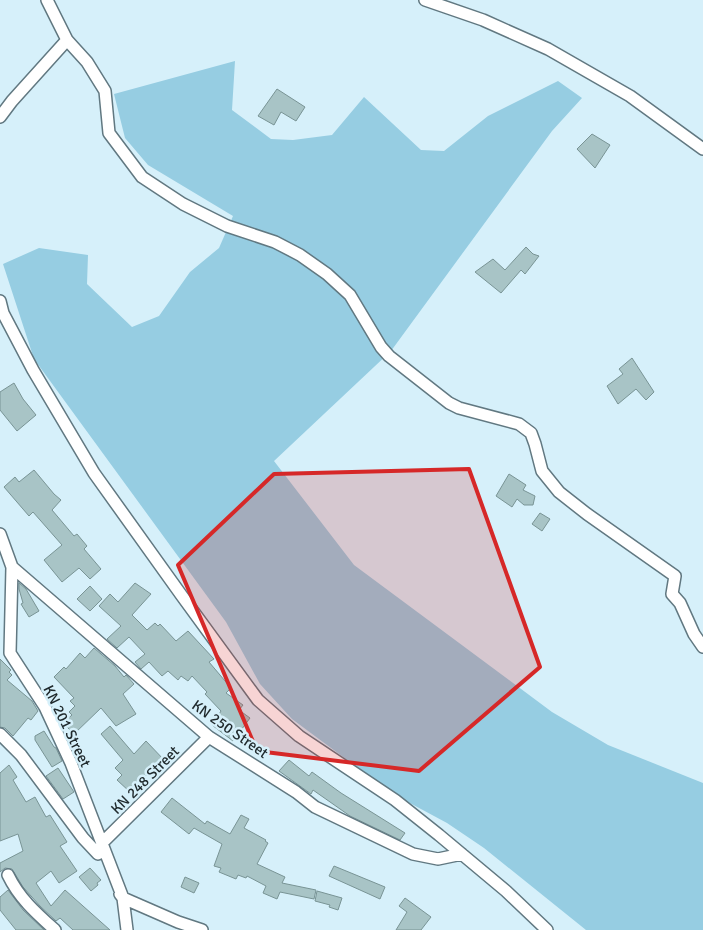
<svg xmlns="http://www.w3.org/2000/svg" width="703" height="930" viewBox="0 0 703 930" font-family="Signika,sans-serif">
	<rect width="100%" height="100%" fill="#d6f0fa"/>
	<!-- green -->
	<path fill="#96cde2" d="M235,61L232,110L271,139L293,140L332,135L364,97L421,150L444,151L488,116L558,81L582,98L552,131L391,351L274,461L354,565L552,712L608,745L703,783V930H586L484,848L447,823L393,794L292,719L260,684L226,622L34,359L3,264L39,248L88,255L87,284L132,327L159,316L190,272L219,248L233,216L148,165L125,138L114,94Z"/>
	<!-- building -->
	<path fill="#a8c4c6" stroke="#799495" d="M277,89L305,107L296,121L281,112L274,125L258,116Z
		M592,134L610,145L595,168L577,149Z
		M526,247L533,254L539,256L525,274L521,270L501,293L475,272L493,259L505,270Z
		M632,358L654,392L646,400L636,389L618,404L607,386L623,374L619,369Z
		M14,383L23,399L36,415L17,431L0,410V392Z
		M34,470L54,494L61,500L52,510L74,536L77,534L87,546L84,549L101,569L90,579L79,568L62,582L44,560L62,545L33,512L29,516L4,487L15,477L19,482Z
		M509,474L526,485L523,490L535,496L533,505H524L517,499L512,507L496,496Z
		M540,513L550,519L542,531L532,524Z
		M19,583L26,589L39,611L29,617L21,604L23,603L19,589Z
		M135,583L151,594L132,615L147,630L155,623L158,626L160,624L176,641L188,631L214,659L209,662L231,688L226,693L243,705L239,710L250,718L233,741L212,725L221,711L205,694L207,692L192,676L188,681L181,676L178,680L168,671L162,676L149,662L141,669L135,662L145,654L129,637L117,648L107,639L121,626L99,606L110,594L118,602Z
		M90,586L102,599L90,611L77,599Z
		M94,648L115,666L124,677L126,675L134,684L123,694L136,714L116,726L101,708L74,734L63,723L72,715L69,712L75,706L70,701L74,698L54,677L64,667L66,669L80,653L85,658Z
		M0,659L11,670L9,672L12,675L7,680L32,701L38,711L31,720L28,718L13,736L5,728L0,727Z
		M110,726L134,754L146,741L166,762L155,773L152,770L130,792L117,780L122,775L115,768L123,760L101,734Z
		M44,731L54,747L56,748L62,761L52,767L35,740V736Z
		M289,760L309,776L312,772L341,793L405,833L400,840L350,816L313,790L311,794L279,771Z
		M9,765L17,777L13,780L26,802L35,797L46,817L50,815L67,842L60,846L77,871L59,883L51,871L36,883L51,906L65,890L110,930H73L60,918L56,921L40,906L23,887L12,869L5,868L0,872V863L23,851L18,834L0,841V773Z
		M58,768L74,792L63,799L46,776Z
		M172,798L205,824L207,821L230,834L241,815L249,819L244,828L266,840L265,841L268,843L257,864L285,877L282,883L316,890L314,899L280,892L277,899L263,893L266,886L247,876L246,878L238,875L236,879L219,872L221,868L214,866L222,844L194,828L189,834L161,812Z
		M334,866L385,887L380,899L329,876Z
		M90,868L101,880L97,883L98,885L91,891L79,877Z
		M185,877L199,883L194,893L181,887Z
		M8,890L23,910L44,930H16L0,910V897Z
		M317,891L342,898L338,910L329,907L330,905L315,901Z
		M405,898L431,917L421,930H396L407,912L399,906Z"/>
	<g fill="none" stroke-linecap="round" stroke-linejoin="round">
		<defs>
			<path id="minor" d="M425,0L483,20L548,49L630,96L703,149
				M67,40L87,62L105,91L109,133L142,177L183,204L227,226L275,242L300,255L327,274L350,295L381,347L389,356L449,403L459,408L519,424L531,433L535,444L542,471L559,492L587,514L675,576L672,594L680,603L694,634L703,647
				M0,117L12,101L67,40L47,0
				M0,301L3,313L33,370L94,473L182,596L258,700L299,736L395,800L439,835L506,891L547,930
				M0,534L12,567L10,653L45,707L71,763L123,898L127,930
				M12,567L209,737L296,792L315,807L413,854L438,859L462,854
				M0,734L21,755L83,838L98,854L102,843L209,737
				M8,875C19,898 36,913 55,930
				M120,894L123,898L178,922L202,930"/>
		</defs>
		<!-- minor casing -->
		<use href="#minor" stroke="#617881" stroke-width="14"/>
		<!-- minor -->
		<use href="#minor" stroke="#fff" stroke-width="11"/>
	</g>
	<!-- marked area -->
	<path fill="#d62828" fill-opacity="0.2" stroke="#d62828" stroke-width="4" stroke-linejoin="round" d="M469,469L540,667L419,771L257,751L178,565L274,474Z"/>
	<g text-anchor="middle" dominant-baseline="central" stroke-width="5" stroke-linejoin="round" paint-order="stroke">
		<!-- street labels -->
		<g font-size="15" fill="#202a2d" stroke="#d6f0fa">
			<text transform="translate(67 726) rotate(64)">KN 201 Street</text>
			<text transform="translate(230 729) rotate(35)">KN 250 Street</text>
			<text transform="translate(145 780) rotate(-45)">KN 248 Street</text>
		</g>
	</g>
</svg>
